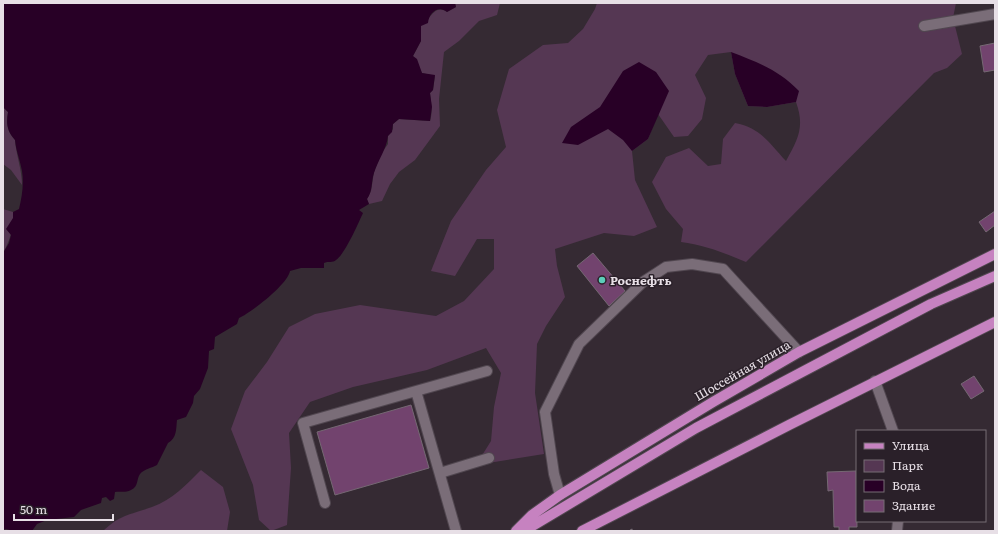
<svg xmlns="http://www.w3.org/2000/svg" width="998" height="534" viewBox="0 0 998 534" font-family="Literata,serif">
	<rect width="100%" height="100%" fill="#352a33"/>
	<!-- green -->
	<path fill="#553753" d="M455,3H500L497,15L479,21L459,41L444,52L439,99L440,126L415,160L399,172L390,184L382,201L369,204L367,199L371,191L374,172L381,154L388,144V136L393,129V124L399,119L430,121C433,112 431,103 430,93L433,90L435,76L422,73L413,56L421,41L420,26C430,21 434,3 447,12L456,7Z
		M597,3H956L953,18L962,54L947,68L934,73L746,262C725,253 704,245 681,242L683,229L666,209L652,182L666,157L689,148L708,166L721,164L723,139L735,123C761,128 769,143 786,161C798,139 805,127 796,102L767,107L748,106L735,74L731,52L708,55L695,75L706,98L702,119L688,136L674,137L658,114L648,139L632,151L635,180L657,227L634,236L604,233L555,249L557,266L565,297L546,326L537,344L535,393L544,454L476,465L491,441L494,407L501,373L486,348L427,370L353,387L310,402L289,433L291,468L287,525L271,531L259,520L253,485L231,429L245,391L267,362L289,327L315,314L360,305L436,316L464,301L494,269V239H477L455,276L431,271L451,221L486,170L506,147L497,110L509,69L543,45L568,43L583,29L595,9Z
		M3,107L8,112C6,124 7,131 15,140C16,155 22,169 22,185L11,170L3,164Z
		M3,209L13,212C14,227 10,241 3,253Z
		M201,470L223,487L230,512L227,531H103C121,514 130,515 152,507C172,500 187,484 201,470Z"/>
	<!-- water -->
	<path fill="#280026" d="M3,3H455L456,7L447,12C438,5 429,13 428,23L421,26V41L413,56L417,59L422,73L435,75L433,90L430,93L432,107L430,121L399,119L393,124L392,132L388,136C387,148 378,160 374,173C371,182 373,191 367,199L369,204L359,210L363,213C358,224 345,254 336,260C333,263 328,261 324,263V268H301L290,271C288,284 252,312 239,318L237,324L215,337L214,349L209,351L208,368L200,389L194,396L193,403L186,417L177,420C176,429 177,438 168,443L157,465C152,468 144,469 140,474C136,480 139,486 131,490C125,493 121,491 115,492L114,499L110,501L106,497L102,498L101,503L81,510L74,517L47,520L37,524L32,531C24,531 14,532 6,529L3,530V253L9,243L11,235L6,229L13,218V212L19,209C22,197 24,184 22,171C20,160 16,151 15,140C7,131 6,124 8,112L3,107Z
		M731,52C757,62 779,70 799,91L796,102L767,107L748,106L735,74Z
		M639,62L656,72L669,91L648,139L632,151L623,140L608,129L578,145L562,143L571,127L600,107L623,71Z"/>
	<!-- building -->
	<path fill="#72436e" stroke="#756873" d="M995,43V70L984,72L980,46Z
		M995,211V225L986,232L979,222Z
		M593,253L625,291L609,306L577,266Z
		M974,376L984,391L971,399L961,384Z
		M411,405L429,468L335,495L317,432Z
		M856,471L857,527H849V531H839V527H834L833,490L828,491L827,472Z"/>
	<g fill="none" stroke-linecap="round" stroke-linejoin="round">
		<defs>
			<path id="minor" d="M924,26L995,14
				M875,381L893,431
				M416,391L487,371
				M440,473L489,458
				M560,495L554,474L545,412L579,344L643,282L666,267L692,264L723,269L799,352
				M325,503L303,423L416,391L456,531
				M897,531L898,521"/>
			<path id="major" d="M516,531L532,515L560,495L713,402L799,352L995,254
				M524,531L696,428L931,304L995,276
				M582,531L789,425L995,322"/>
		</defs>
		<!-- minor casing -->
		<use href="#minor" stroke="#514750" stroke-width="12"/>
		<!-- major casing -->
		<use href="#major" stroke="#514750" stroke-width="12"/>
		<!-- path -->
		<path stroke="#736971" stroke-width="2.5" stroke-dasharray="3 3" stroke-linecap="butt" d="M631,529L632,531"/>
		<!-- minor -->
		<use href="#minor" stroke="#7a6d78" stroke-width="10"/>
		<!-- major -->
		<use href="#major" stroke="#c682c0" stroke-width="10"/>
	</g>
	<!-- markers -->
	<circle fill="#5cceba" stroke="#2a2029" stroke-width="1.5" cx="602" cy="280" r="4"/>
	<g text-anchor="middle" dominant-baseline="central" stroke-width="3" stroke-linejoin="round" paint-order="stroke">
		<!-- poi labels -->
		<g font-size="12" font-weight="bold" fill="#e7dfe6" stroke="#2a2029" text-anchor="start">
			<text x="610" y="280">Роснефть</text>
		</g>
		<!-- street labels -->
		<g font-size="12" fill="#e7dfe6" stroke="#2a2029">
			<text transform="translate(742 370) rotate(-30)">Шоссейная улица</text>
		</g>
	</g>
	<!-- border -->
	<rect width="998" height="534" fill="none" stroke="#e7dfe6" stroke-width="8"/>
	<!-- legend -->
	<rect x="856" y="430" width="130" height="92" fill="#2a2029" stroke="#766c75"/>
	<rect x="864" y="443" width="20" height="6" fill="#c682c0" stroke="#766c75"/>
	<text x="892" y="450" font-size="12" fill="#e7dfe6">Улица</text>
	<rect x="864" y="460" width="20" height="12" fill="#553753" stroke="#766c75"/>
	<text x="892" y="470" font-size="12" fill="#e7dfe6">Парк</text>
	<rect x="864" y="480" width="20" height="12" fill="#280026" stroke="#766c75"/>
	<text x="892" y="490" font-size="12" fill="#e7dfe6">Вода</text>
	<rect x="864" y="500" width="20" height="12" fill="#72436e" stroke="#766c75"/>
	<text x="892" y="510" font-size="12" fill="#e7dfe6">Здание</text>
	<!-- scale -->
	<path d="M14 514v6h99v-6" fill="none" stroke="#e7dfe6" stroke-width="2"/>
	<text x="20" y="514" font-size="12" fill="#e7dfe6" stroke="#2a2029" stroke-width="3" paint-order="stroke">50 m</text>
</svg>
